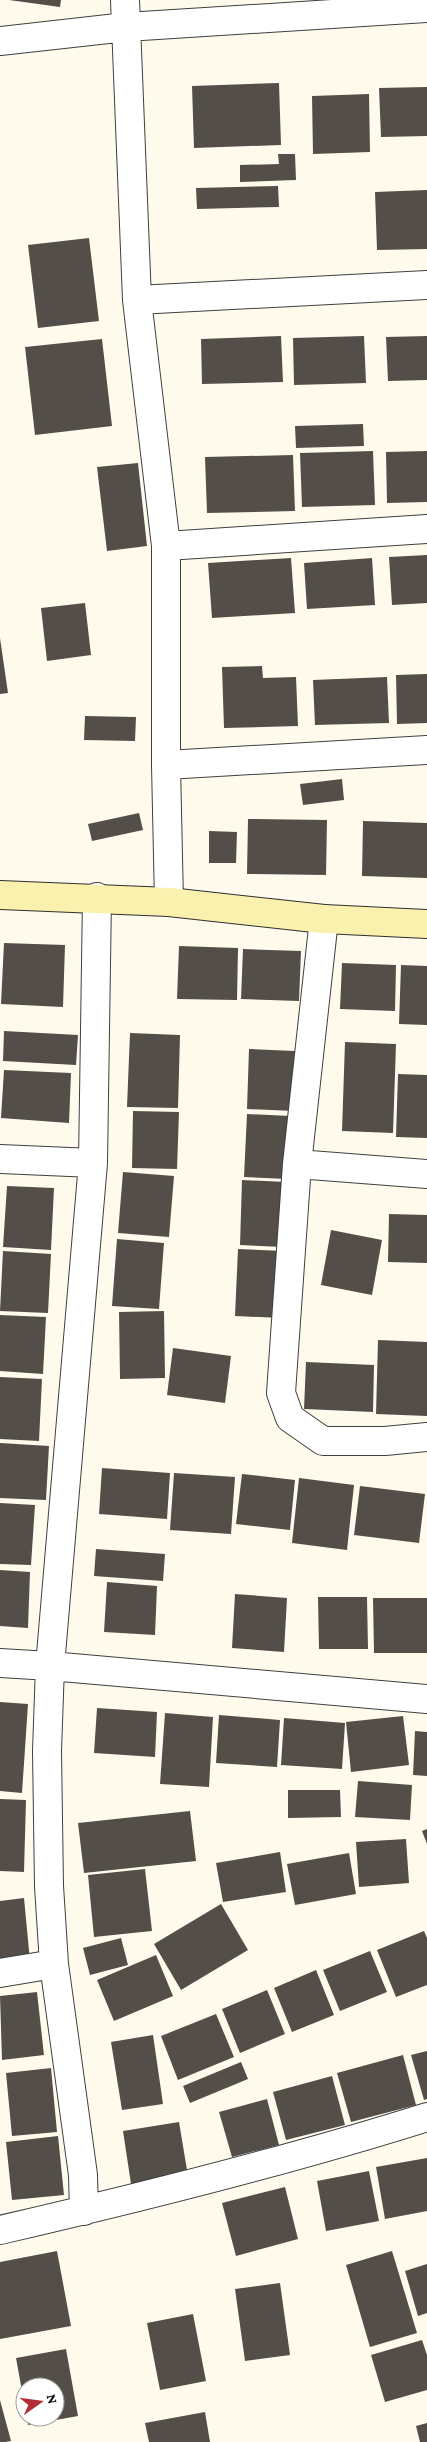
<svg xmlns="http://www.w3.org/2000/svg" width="427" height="2442" viewBox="0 0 427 2442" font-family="'Crimson Pro',serif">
	<rect width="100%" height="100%" fill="#fefbed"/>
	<!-- building -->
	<path fill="#544e49" d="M9,0H61L60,7Z
		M279,83L281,145L194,148L192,86Z
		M427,87V136L381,137L379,88Z
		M369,94L370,152L313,154L312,96Z
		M278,154H295L296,180L240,182V165L279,164Z
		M278,186L279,207L197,209L196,188Z
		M427,190V249L377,250L375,192Z
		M89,238L99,321L38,328L28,245Z
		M281,336L283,382L202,384L201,339Z
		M364,336L366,383L294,385L293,338Z
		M427,336V380L388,381L386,337Z
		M102,339L112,426L35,435L25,347Z
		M363,424L364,446L296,448L295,426Z
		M373,451L375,505L302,507L300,453Z
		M427,451V502L387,503L386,452Z
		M293,455L295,511L207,513L205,457Z
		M138,463L147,546L107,551L97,467Z
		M427,555V603L392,605L389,557Z
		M291,558L295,613L212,618L208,563Z
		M372,558L375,605L307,609L304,563Z
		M85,603L91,655L47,661L41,608Z
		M0,638L8,693L0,694Z
		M262,666L263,678L296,677L298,726L224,728L222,667Z
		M427,674V723L397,724L396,675Z
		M387,677L389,723L315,725L313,680Z
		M85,716L136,717L135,741L84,740Z
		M342,779L344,800L303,805L300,784Z
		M139,813L143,830L92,841L88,824Z
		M248,819L327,820L326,875L247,874Z
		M363,821L427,823V878L362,876Z
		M209,831L237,832L236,863H209Z
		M4,943L65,945L63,1007L1,1004Z
		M179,946L238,948L237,1000L177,999Z
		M243,949L301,951L299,1001L241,999Z
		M342,963L396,965L395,1011L340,1009Z
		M401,965L427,966V1025L399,1024Z
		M4,1031L78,1035L76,1065L3,1061Z
		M130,1033L180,1035L178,1108L127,1107Z
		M345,1042L396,1044L393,1133L342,1131Z
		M249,1049L295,1051L294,1111L247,1109Z
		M4,1070L71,1073L69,1123L1,1118Z
		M398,1074L427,1075V1138L396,1137Z
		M133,1111L179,1112L177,1169L132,1168Z
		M247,1114L290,1116L287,1179L244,1177Z
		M123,1172L174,1176L169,1237L118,1233Z
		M242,1180L286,1182L283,1247L240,1245Z
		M7,1186L54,1188L51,1250L3,1247Z
		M389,1214L427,1215V1263L388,1262Z
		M331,1230L382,1240L372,1295L321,1285Z
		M117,1239L164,1243L159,1309L112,1306Z
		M238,1249L285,1251L282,1318L235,1316Z
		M3,1251L51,1254L48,1313L0,1311Z
		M164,1311L165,1378L120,1379L119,1312Z
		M0,1315L46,1317L43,1374L0,1371Z
		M378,1340L427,1342V1416L376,1414Z
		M173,1348L231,1356L225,1403L167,1395Z
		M306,1362L374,1365L373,1412L304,1409Z
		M0,1377L42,1379L39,1441L0,1439Z
		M0,1443L49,1446L46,1500L0,1498Z
		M102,1468L170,1473L167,1519L99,1514Z
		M174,1473L235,1477L231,1534L170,1530Z
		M242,1474L295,1480L290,1530L236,1524Z
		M299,1478L354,1485L347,1550L292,1543Z
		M360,1486L425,1494L419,1543L354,1535Z
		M0,1503L35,1505L31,1565L0,1564Z
		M96,1549L165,1554L163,1581L94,1576Z
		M0,1570L30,1572L28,1628L0,1626Z
		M107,1582L157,1586L155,1635L104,1632Z
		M235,1594L287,1598L284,1652L232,1648Z
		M318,1597H367L368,1649H319Z
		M373,1598H427V1653H374Z
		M0,1702L28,1704L22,1793L0,1791Z
		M97,1708L157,1712L155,1757L94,1753Z
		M165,1713L213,1717L209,1787L160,1784Z
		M219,1715L280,1720L277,1767L216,1763Z
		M403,1716L409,1765L351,1772L346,1722Z
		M284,1718L345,1723L342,1769L281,1765Z
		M415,1731L427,1732V1776L413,1775Z
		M358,1781L412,1785L410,1820L355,1817Z
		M288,1790H340L341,1817L288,1818Z
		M0,1799L26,1800L24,1872L0,1871Z
		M190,1811L196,1861L84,1873L78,1823Z
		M427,1829V1844L422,1831Z
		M406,1839L409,1883L359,1887L356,1842Z
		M280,1852L286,1892L223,1902L216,1863Z
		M349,1853L356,1894L295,1905L287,1864Z
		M145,1869L152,1931L94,1937L88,1875Z
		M24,1898L30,1961L0,1964V1901Z
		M221,1904L248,1950L181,1990L154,1944Z
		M424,1931L427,1938V1985L396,1997L377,1950Z
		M121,1938L128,1965L90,1975L83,1948Z
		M370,1951L387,1992L340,2011L323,1970Z
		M156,1955L173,1996L114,2021L97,1980Z
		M316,1970L334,2015L292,2032L274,1988Z
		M267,1990L285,2034L240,2053L222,2009Z
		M37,1992L44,2055L2,2060L0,1996Z
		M216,2014L234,2057L178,2080L161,2036Z
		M153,2035L163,2104L122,2110L111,2042Z
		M427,2051V2099L424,2100L411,2055Z
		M403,2055L416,2105L351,2122L337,2073Z
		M241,2062L248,2079L190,2103L183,2086Z
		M51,2068L57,2132L12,2136L6,2073Z
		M332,2076L345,2125L286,2140L273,2092Z
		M267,2099L279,2145L232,2157L219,2112Z
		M179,2122L188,2176L131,2184L123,2131Z
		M58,2136L64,2195L12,2200L6,2142Z
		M427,2158V2211L385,2219L376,2167Z
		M369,2171L379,2221L326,2231L317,2181Z
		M285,2187L298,2239L236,2256L222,2203Z
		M57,2251L71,2326L0,2339V2262Z
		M392,2251L417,2333L370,2347L346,2265Z
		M427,2264V2313L418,2316L405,2271Z
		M280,2283L290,2355L245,2361L235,2289Z
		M193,2314L206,2381L160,2390L147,2323Z
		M422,2340L427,2355V2390L385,2402L371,2355Z
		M66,2349L78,2416L28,2425L27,2417H55V2387H25L24,2402L16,2358Z
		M0,2400L11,2441L5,2442H0Z
		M205,2412L210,2442H149L145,2423Z
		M427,2423V2442H420L416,2426Z"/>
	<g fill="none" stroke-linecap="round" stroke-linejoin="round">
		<defs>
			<path id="street" d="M125,0L137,300L166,546V765L169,902
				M0,41L126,27L427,8
				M137,300L427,285
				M166,546L427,529
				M166,765L427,750
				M324,919L297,1164L281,1393L290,1418L323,1441H385L427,1437
				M0,1159L93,1163
				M297,1164L427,1174
				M0,1663L50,1666L427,1699
				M0,1973L54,1964
				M84,2211L83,2175L54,1964L49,1886L47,1751L50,1666L93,1163L97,897
				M0,2230C143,2197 287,2161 427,2117"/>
			<path id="secondary" d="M0,895L169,902L324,919L427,924"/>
		</defs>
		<!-- street casing -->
		<use href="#street" stroke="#3f3f3f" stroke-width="30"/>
		<!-- secondary casing -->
		<use href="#secondary" stroke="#2e2e2e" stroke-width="30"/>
		<!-- street -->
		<use href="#street" stroke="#fff" stroke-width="28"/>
		<!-- secondary -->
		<use href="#secondary" stroke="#f9f1ad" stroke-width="28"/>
	</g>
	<!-- north arrow -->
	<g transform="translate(40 2402) rotate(76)"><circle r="24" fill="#ffffff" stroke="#9e9e9e"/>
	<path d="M0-4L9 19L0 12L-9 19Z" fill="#b12f34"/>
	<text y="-8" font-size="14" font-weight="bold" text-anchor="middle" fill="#0c0c0c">N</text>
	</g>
</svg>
